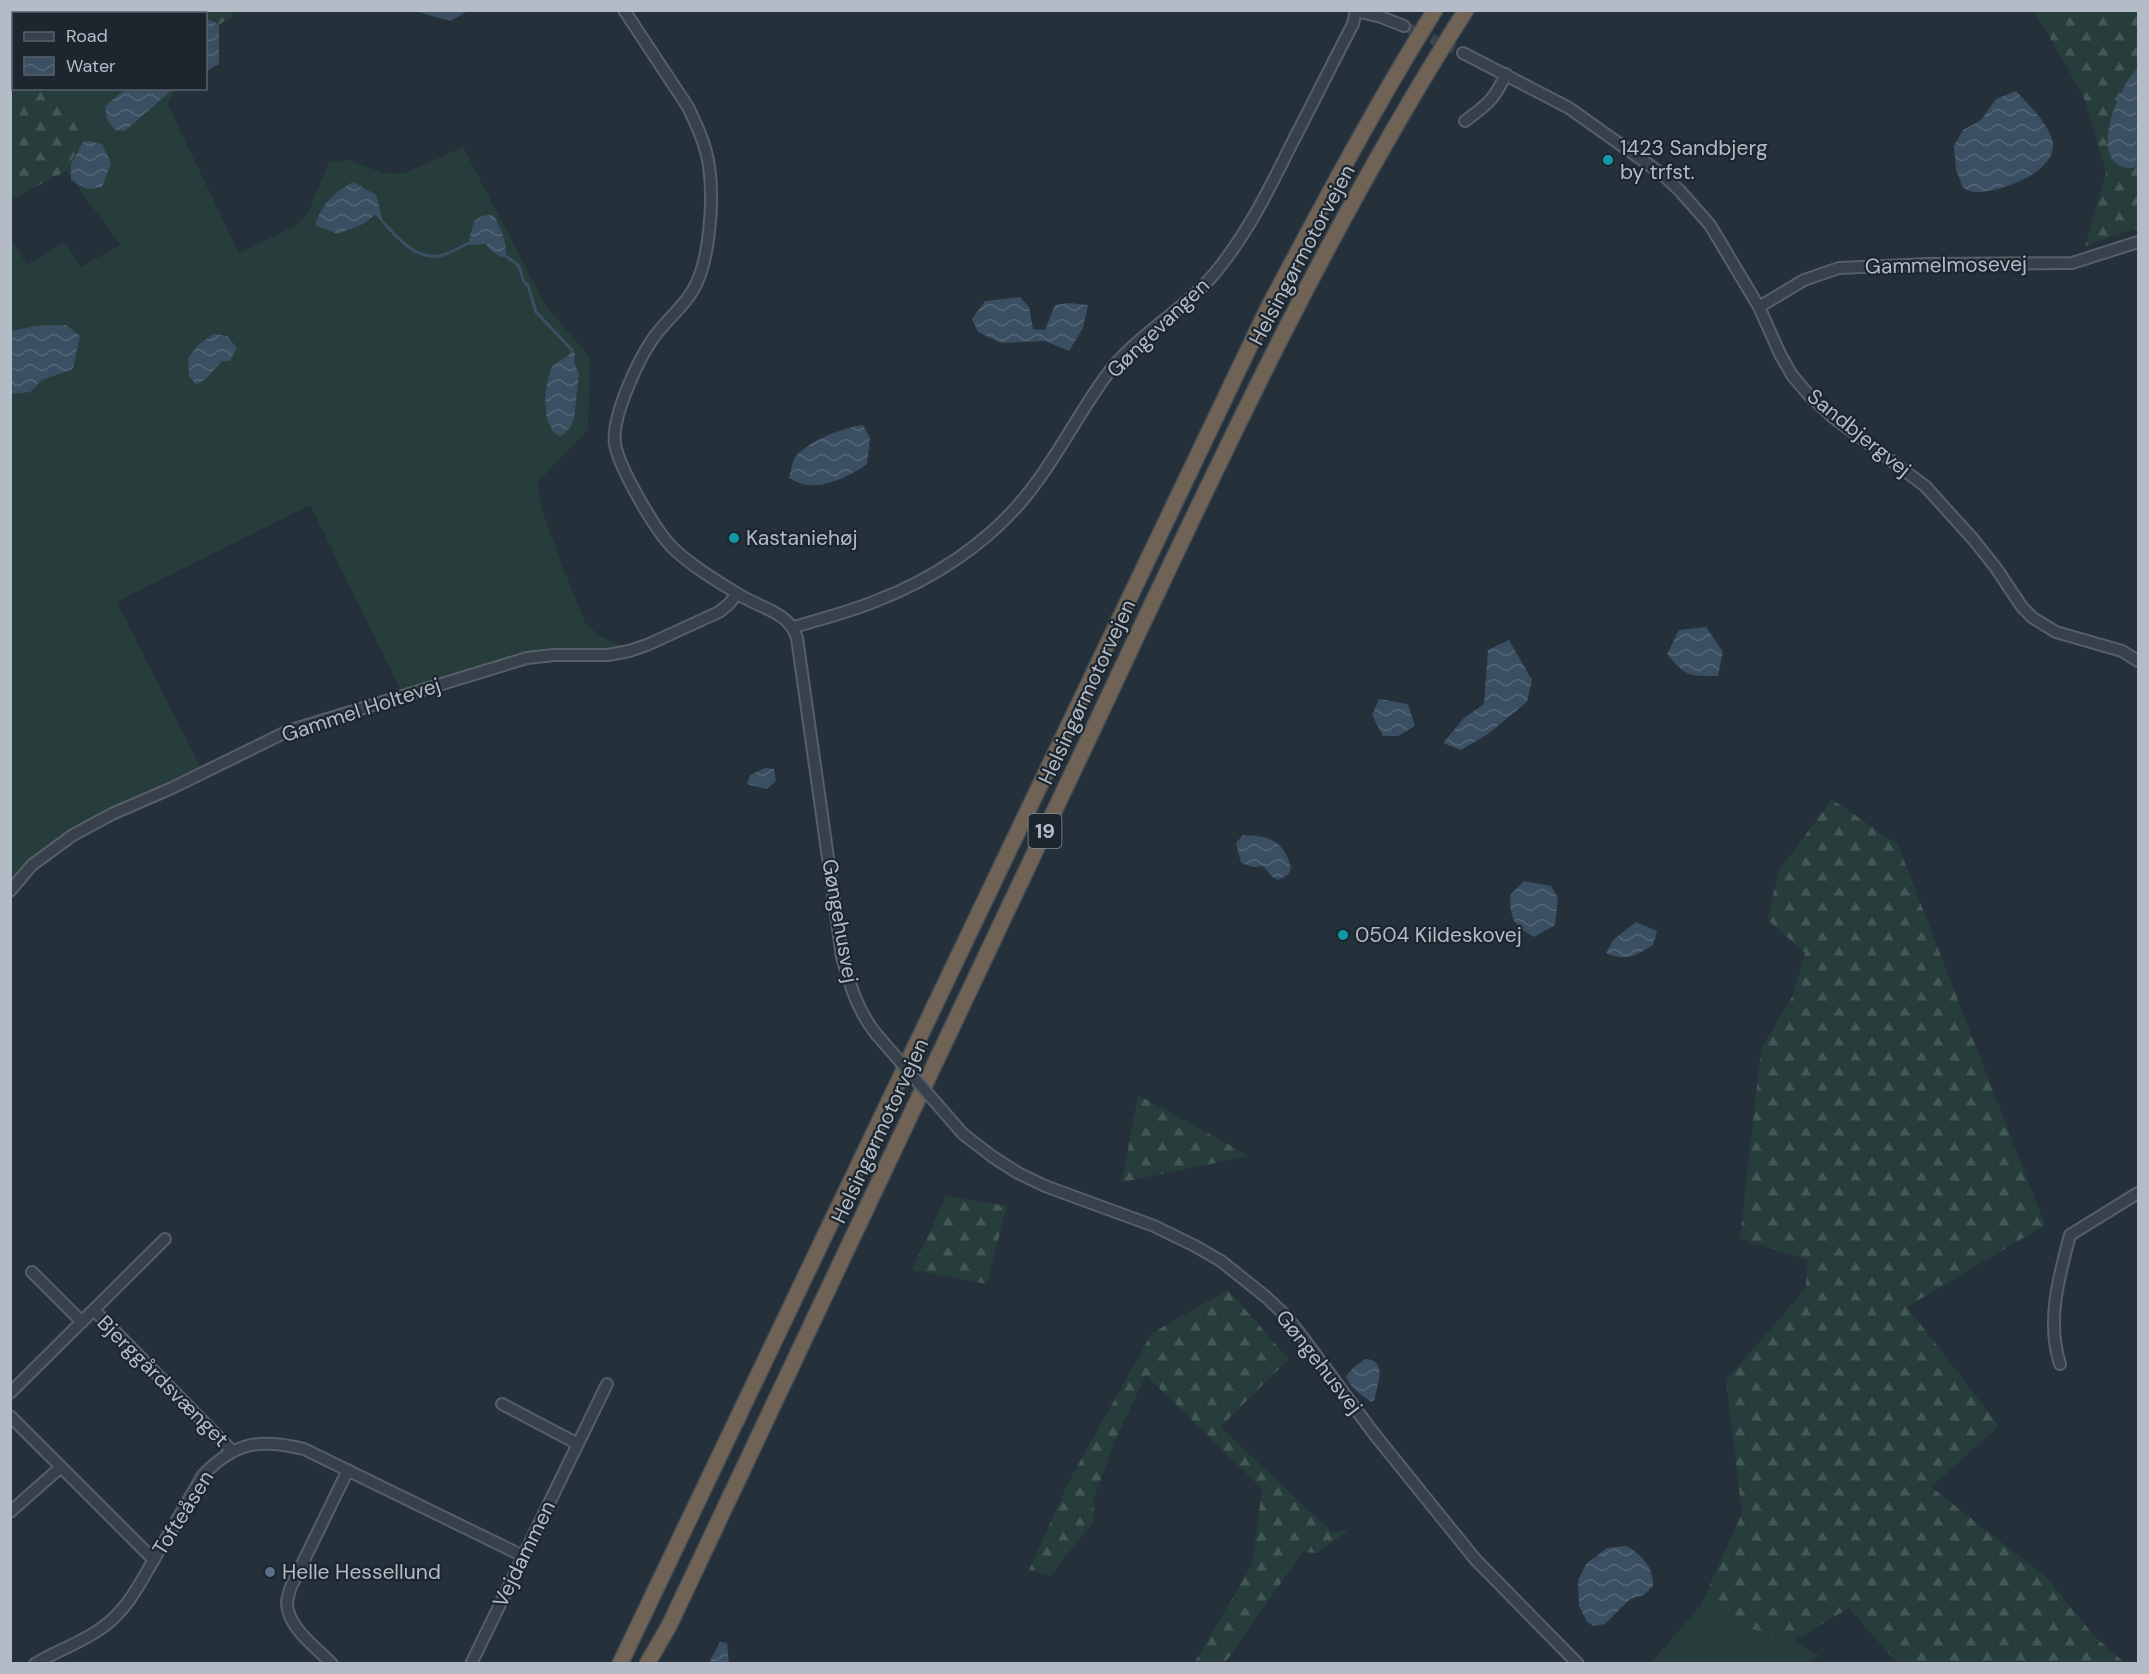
<svg xmlns="http://www.w3.org/2000/svg" width="2149" height="1674" viewBox="0 0 2149 1674" font-family="'DM Sans',sans-serif">
	<defs>
		<pattern id="forest-firs" width="22" height="20" patternUnits="userSpaceOnUse" patternTransform="scale(1.5)"><rect width="22" height="20" fill="#273d3c"/><path d="M5 1l3.5 6h-7zM16 11l3.5 6h-7z" fill="#445757"/></pattern>
		<pattern id="water-waves" width="16" height="10" patternUnits="userSpaceOnUse" patternTransform="scale(1.5)"><rect width="16" height="10" fill="#3b4f62"/><path d="M0 5q4-4 8 0t8 0" fill="none" stroke="#567"/></pattern>
	</defs>
	<rect width="100%" height="100%" fill="#24303a"/>
	<!-- grass -->
	<path fill="#273d3c" d="M59,89H175L168,105L239,253L294,226L307,215L329,162L348,160L384,173L403,174L463,147L545,304L590,358L588,429L538,482L541,507L563,568L586,624L599,635L621,646L607,650L556,649L528,653L400,689L310,505L117,602L201,768L101,813L26,862L11,882L10,237L27,265L65,242L81,267L120,245L66,171L83,140Z
		M1701,1605L1787,1645L1794,1641L1819,1655L1812,1663L1650,1664Z"/>
	<!-- forest -->
	<path fill="url(#forest-firs)" d="M118,10H232L233,16L219,25L206,18V14H110Z
		M2033,11H2138V228L2085,246L2106,172L2084,98L2047,32Z
		M13,56L14,88L59,89L83,140L66,171L11,200L10,57Z
		M10,611L27,640L11,652H10Z
		M1832,799L1898,845L2045,1225L1907,1307L1999,1426L1931,1487L2047,1578L2093,1635L2125,1663H1897L1849,1608L1787,1645L1701,1605L1742,1513L1726,1380L1806,1288L1807,1260L1740,1238L1761,1049L1793,995L1805,953L1768,920L1778,872Z
		M1138,1095L1250,1156L1122,1182Z
		M946,1196L1007,1206L987,1284L912,1270Z
		M1228,1290L1289,1359L1220,1427L1333,1533L1350,1529L1318,1553L1302,1552L1225,1663H1194L1252,1565L1262,1489L1146,1375L1117,1436L1094,1498L1093,1522L1050,1576L1029,1570L1068,1483L1152,1333Z"/>
	<!-- water -->
	<path fill="url(#water-waves)" d="M415,11H468L450,21Z
		M206,18L219,25V64L206,71Z
		M2138,68V165C2131,170 2125,169 2117,164C2093,148 2121,82 2138,68Z
		M126,89V88L173,89L125,131L115,130L107,119L105,106Z
		M2016,91C2028,104 2051,126 2053,144C2055,173 1999,193 1976,192C1972,192 1967,190 1963,188L1956,170L1954,146L1963,130L1981,120L1996,99Z
		M89,141L102,144L111,163L102,187L87,189L71,180V164L83,142Z
		M353,182L376,195L383,222L375,215L363,224L338,234L315,225C323,203 332,194 353,182Z
		M493,215C501,226 507,243 506,256L501,257L489,249L486,244L470,245L469,240L474,221L482,216Z
		M1020,297L1029,307L1033,329L1045,330L1055,305L1069,303L1088,305L1083,328L1069,351L1045,341L1001,343L978,332L972,319L985,301Z
		M66,325L80,336L73,369L42,380L30,392L11,394V331L35,326Z
		M214,334L227,336L237,348L230,361H222L206,379L196,385L189,376L188,358L199,344Z
		M572,350L575,354L574,362L579,373L574,419L570,428L561,436L554,433L547,420L545,399L547,382L552,367L559,361L567,357Z
		M863,425L870,438L867,464C852,475 822,490 802,484C798,483 793,480 789,478C791,471 792,460 797,455C809,441 845,427 863,425Z
		M1706,627L1723,652L1718,676C1689,676 1686,677 1667,654L1679,630Z
		M1509,640L1532,680L1527,702L1488,734L1461,750L1443,743L1464,718L1484,704L1488,650Z
		M1379,699L1408,704L1415,726L1398,736H1383L1372,715Z
		M765,768L774,769L776,781L766,789L747,784L750,775Z
		M1243,835C1270,836 1283,840 1291,867L1289,874L1278,880L1271,876L1263,866L1253,867L1241,863L1236,843Z
		M1524,881L1551,886L1558,898L1555,925L1534,937C1514,926 1510,919 1510,895Z
		M1636,922L1657,931L1653,945C1635,956 1626,962 1606,953L1613,940Z
		M1366,1359C1389,1361 1376,1385 1375,1399L1372,1402C1362,1396 1350,1388 1346,1376L1355,1366Z
		M1626,1546C1641,1554 1654,1567 1653,1586L1644,1595L1630,1599L1605,1624L1594,1626L1587,1622L1579,1606L1578,1580L1587,1563L1607,1548Z
		M720,1642L727,1643L729,1663H709Z"/>
	<g fill="none" stroke-linecap="round" stroke-linejoin="round">
		<!-- stream -->
		<path stroke="#3b4f62" stroke-width="3" d="M383,222C398,238 415,259 438,256C448,255 460,247 469,243
			M506,256L519,266L523,280L528,286L536,312L572,350"/>
		<!-- minor-tunnel -->
		<path stroke="#39454f" stroke-width="10" stroke-dasharray="10 5" stroke-linecap="butt" d="M1404,26L1463,53"/>
		<defs>
			<path id="minor" d="M624,10L688,107C697,126 706,145 709,166C714,199 710,262 693,290C684,306 669,318 658,332C640,354 611,417 615,444C619,468 657,534 675,550C693,567 717,581 738,594C759,608 789,611 797,638L842,957C850,985 858,1012 877,1035
				M1356,11L1381,17L1404,26
				M92,14L100,10
				M10,48L14,47
				M1463,53L1569,108L1662,174L1680,191L1710,225L1759,307L1780,354L1792,375L1808,394L1834,418L1925,486L1973,539L1996,568L2022,607L2033,618L2056,632L2122,651L2138,661
				M1465,121C1488,104 1494,100 1506,74
				M1759,307L1804,280L1839,268L1929,264L2072,263L2138,242
				M794,627C821,619 849,612 876,601C933,579 987,544 1026,496C1059,456 1080,409 1112,368C1142,332 1185,309 1215,273C1247,234 1269,190 1291,145C1312,105 1332,64 1353,24L1356,10
				M10,891L32,865L73,835L112,814L172,788L288,731L527,658L554,655H608L629,651L647,645L719,612L729,604L737,594
				M943,1111L963,1134L993,1157L1018,1173L1045,1186L1154,1226L1195,1246L1221,1261L1266,1297L1284,1314L1301,1335L1375,1435L1475,1559L1578,1664
				M32,1272L82,1322
				M94,1310L232,1451
				M2060,1364C2046,1321 2059,1277 2070,1235L2138,1193
				M10,1393L165,1239
				M502,1404L578,1444
				M10,1416L154,1560
				M10,1512L61,1467
				M35,1664C57,1650 82,1643 103,1627C129,1608 141,1581 157,1554C172,1528 188,1502 203,1475C235,1442 260,1438 304,1449L523,1556
				M332,1664C317,1648 287,1627 287,1603C287,1599 289,1594 290,1589L348,1470
				M471,1664L607,1384"/>
			<path id="highway" d="M620,1664L1269,306C1322,206 1375,106 1435,10
				M647,1664L669,1626C808,1331 948,1036 1087,742C1204,494 1318,242 1466,10"/>
		</defs>
		<!-- minor casing -->
		<use href="#minor" stroke="#565f68" stroke-width="14"/>
		<!-- highway casing -->
		<use href="#highway" stroke="#434c55" stroke-width="18"/>
		<!-- minor -->
		<use href="#minor" stroke="#38414b" stroke-width="10"/>
		<!-- highway -->
		<use href="#highway" stroke="#706355" stroke-width="15"/>
		<defs>
			<path id="minor-bridge" d="M877,1035L943,1111"/>
		</defs>
		<!-- minor-bridge casing -->
		<use href="#minor-bridge" stroke="#565f68" stroke-width="14" stroke-linecap="butt"/>
		<!-- minor-bridge -->
		<use href="#minor-bridge" stroke="#38414b" stroke-width="10"/>
	</g>
	<!-- markers -->
	<g fill="#0f9aa8" stroke="#1d262f" stroke-width="2">
		<circle cx="1608" cy="160" r="6"/>
		<circle cx="734" cy="538" r="6"/>
		<circle cx="1343" cy="935" r="6"/>
	</g>
	<circle fill="#5c6f8a" stroke="#1d262f" stroke-width="2" cx="270" cy="1572" r="6"/>
	<g text-anchor="middle" dominant-baseline="central" stroke-width="4.5" stroke-linejoin="round" paint-order="stroke">
		<!-- shield labels -->
		<rect fill="#1d262f" stroke="#868f99" stroke-width="1.5" x="1028.5" y="814" width="33" height="34" rx="4.5"/>
		<g font-size="20" font-weight="bold" fill="#b3bcc6">
			<text x="1045" y="831">19</text>
		</g>
		<!-- poi labels -->
		<g font-size="21" fill="#b3bcc6" stroke="#1d262f" text-anchor="start">
			<text x="1620" y="148">1423 Sandbjerg<tspan x="1620" dy="24">by trfst.</tspan></text>
			<text x="746" y="538">Kastaniehøj</text>
			<text x="1355" y="935">0504 Kildeskovej</text>
			<text x="282" y="1572">Helle Hessellund</text>
		</g>
		<!-- street labels -->
		<g font-size="21" fill="#b3bcc6" stroke="#1d262f">
			<text transform="translate(1302 255) rotate(-62)">Helsingørmotorvejen</text>
			<text transform="translate(1946 265) rotate(-1)">Gammelmosevej</text>
			<text transform="translate(1158 328) rotate(-44)">Gøngevangen</text>
			<text transform="translate(1859 433) rotate(39)">Sandbjergvej</text>
			<text transform="translate(1087 692) rotate(-65)">Helsingørmotorvejen</text>
			<text transform="translate(361 710) rotate(-18)">Gammel Holtevej</text>
			<text transform="translate(840 921) rotate(80)">Gøngehusvej</text>
			<text transform="translate(880 1131) rotate(-65)">Helsingørmotorvejen</text>
			<text transform="translate(1319 1362) rotate(52)">Gøngehusvej</text>
			<text transform="translate(163 1381) rotate(45)">Bjerggårdsvænget</text>
			<text transform="translate(183 1513) rotate(-58)">Tofteåsen</text>
			<text transform="translate(524 1554) rotate(-64)">Vejdammen</text>
		</g>
	</g>
	<!-- border -->
	<rect width="2149" height="1674" fill="none" stroke="#b3bcc6" stroke-width="24"/>
	<!-- legend -->
	<rect x="12" y="12" width="195" height="78" fill="#1d262f" stroke="#59626b" stroke-width="1.5"/>
	<rect x="24" y="32" width="30" height="9" fill="#38414b" stroke="#59626b" stroke-width="1.5"/>
	<text x="66" y="42" font-size="18" fill="#b3bcc6">Road</text>
	<rect x="24" y="57" width="30" height="18" fill="url(#water-waves)" stroke="#59626b" stroke-width="1.5"/>
	<text x="66" y="72" font-size="18" fill="#b3bcc6">Water</text>
</svg>
